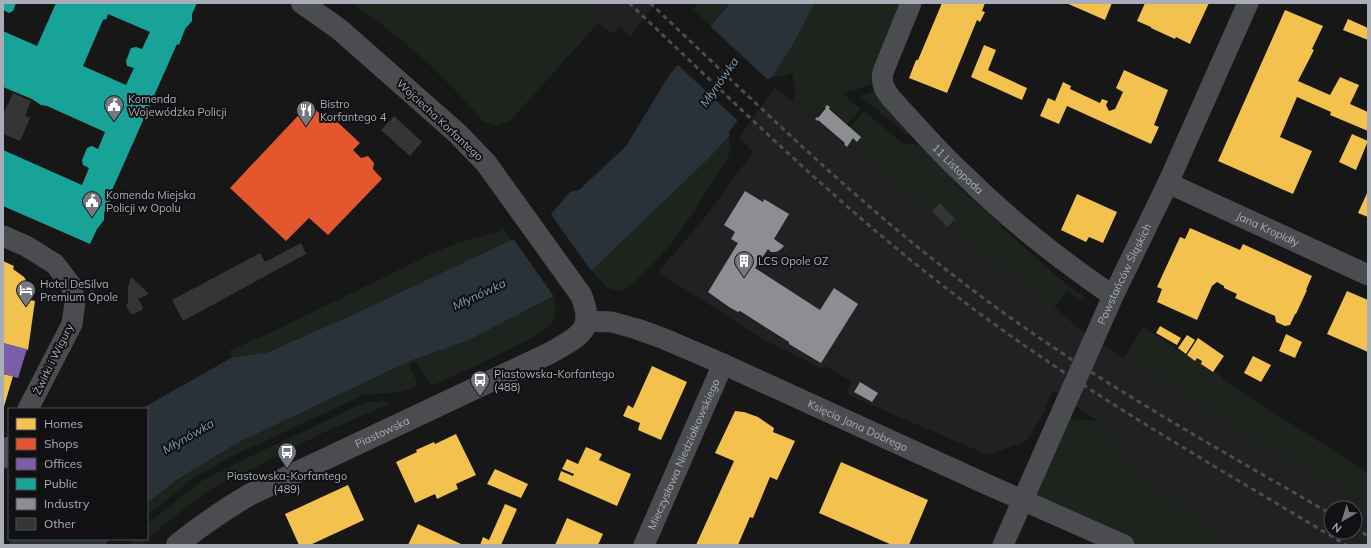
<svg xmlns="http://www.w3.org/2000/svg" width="1371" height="548" viewBox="0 0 1371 548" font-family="Mulish,sans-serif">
	<rect width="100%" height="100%" fill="#171717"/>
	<!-- built -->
	<path fill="#212123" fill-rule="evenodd" d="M575,3H655L630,37L619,27L612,34Z
		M775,87L791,101L794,99L816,118L817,117L921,204L932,217L940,221L947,228L960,234L991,260L1054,307L1077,327L1132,364L1146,370L1207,411L1235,427L1245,435L1302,466L1368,506V545H1230L1222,535L1137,475L1098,421L1053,390L1041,418L1026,441L988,455L846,394L851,381L825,366L823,369L766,341L658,272L706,216L753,152L739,138ZM1331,508H1355V532H1331Z"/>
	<!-- green -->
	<path fill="#1d241e" d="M353,3H575L599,22L511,120L497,126L484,122L456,91L426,61L389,30Z
		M697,3H730L710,25L693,9Z
		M815,3H903L874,83L854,90L852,89L844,95L861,109L847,124L829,109L827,105L818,118H816L793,98L796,93L792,77L794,72L787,75L772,77L789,51Z
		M875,91L912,135L907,134L860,96Z
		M864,111L902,143L921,145L967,195L1003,226L1002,228L1067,285L1085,297L1083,300H1078L1067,291L1054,307L991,260L960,234L947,228L940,221L932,217L921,204L848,144L857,133L850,127Z
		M729,136L731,149L728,157C713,180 699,205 683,227C668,249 649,269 629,287H628L619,291L608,288L591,270L710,157Z
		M503,228L511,240L357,313L266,353L233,357L229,351L287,325L431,254L455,244L498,232Z
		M553,296C556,305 557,315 551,323C545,332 533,337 523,342C493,359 462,372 431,386L416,362L409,366L418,384L411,389L401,392L363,395L241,452L196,476L147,515V503L150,501L178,479L239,442L412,360L467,341Z
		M1143,327L1195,360L1197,358L1202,361L1201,364L1223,377L1222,379L1368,473V506L1302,466L1245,435L1235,427L1207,411L1146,370L1132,364L1124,359Z
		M366,402H385L391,403L322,433L250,470L223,482L205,493L156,531L143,545H130L133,539H147V524L200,482L245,459Z
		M1058,418L1098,421L1137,475L1222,535L1230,545H1124L1023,500Z"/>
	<!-- water -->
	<path fill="#2a3239" d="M730,3H815L789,51L772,77L766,81L729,132V136L710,157L593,269L563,291L467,341L412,360L239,442L178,479L147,503V409H141L233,357L266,353L357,313L511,240L524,237L545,221L570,192L579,190L626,146L670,74Z
		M12,539H110L105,545H8Z"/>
	<!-- pier -->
	<path fill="#171717" d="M708,24L769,81L767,82L739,122L676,63Z
		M550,213L592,272L564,293L555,298L513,238L523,235L544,220Z"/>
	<!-- homes -->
	<path fill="#f2c14e" d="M942,3H985L982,11L985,12L980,22L977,20L947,93L909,78L916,60H918Z
		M1066,3H1112L1105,20Z
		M1145,3H1209L1190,44L1176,37L1175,39L1151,28V27L1137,21Z
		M1285,10L1323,26L1312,49L1314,50L1298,81L1330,95L1340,77L1359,85L1350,104L1368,112V131L1330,115L1331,112L1297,97L1280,137L1312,151L1293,194L1218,161Z
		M1348,19L1368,28V40L1343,30Z
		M984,45L996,50L988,70L1027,88L1022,100L971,77Z
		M1124,70L1168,90L1154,125L1159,127L1151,144L1067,106L1059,124L1040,116L1048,98L1055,101L1063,82L1071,86L1070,89L1100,103L1102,99L1108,101L1106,105L1109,111L1115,109L1123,92L1116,88Z
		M1352,134L1368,141L1356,170L1339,162Z
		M1368,191V217L1358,213Z
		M1077,194L1117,212L1103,243L1089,237L1086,242L1061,230Z
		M1190,228L1240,250L1243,244L1312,276L1306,290H1307L1296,314H1295L1290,325L1285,326L1276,322L1275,316L1235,298L1237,294L1224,288V286L1217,282L1212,286L1197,320L1157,302L1162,289L1157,287L1162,276L1180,237L1185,239Z
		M3,261L14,266L13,269L24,277L30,287V300L35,301L28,350L3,343Z
		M1347,291L1368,300V352L1327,334Z
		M1160,326L1181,338L1177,345L1156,333Z
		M1286,334L1302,342L1295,358L1279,351Z
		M1187,335L1195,340L1186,354L1178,348Z
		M1198,338L1224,356L1213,372L1201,364L1202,361L1197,358L1195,361L1187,355Z
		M1253,356L1271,365L1261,382L1244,373Z
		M652,366L687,382L661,440L638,430L640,423L623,416L628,405L633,408Z
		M3,374L13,376L3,410Z
		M735,411L744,412L758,417L774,428L773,432L795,441L777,480L770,477L753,518L750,517L738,545H696L734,461L715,453Z
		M456,434L476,475L456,484L458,489L437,499L435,494L415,503L396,462L417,452L416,450L434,442L435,444Z
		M586,447L602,454L599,460L631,474L617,506L558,480L561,471L573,476L574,474L562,469L567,459L578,464Z
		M841,462L928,500L909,545H892L819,513Z
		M495,469L528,484L521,498L487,484Z
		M348,485L364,520L310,545H299L285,514Z
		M505,504L517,509L501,545H480L483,537L489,540Z
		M567,518L603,534L598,545H555Z
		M418,524L461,544V545H408Z"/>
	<!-- shops -->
	<path fill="#e4572e" d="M309,104L329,122L333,118L360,143L353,150L361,158L368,156L374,163L373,169L382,179L328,235L309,218L286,241L230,188Z"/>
	<!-- offices -->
	<path fill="#7b5ea7" d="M3,343L27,349L18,378L3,374Z"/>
	<!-- public -->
	<path fill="#17a398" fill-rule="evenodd" d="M3,3H16L13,11L9,13L3,10Z
		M56,3H197L192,14V21L185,29L179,45L177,44L109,197L111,198L104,213V220L97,229L90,244L3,206V150L82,185L89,168L83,165L82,160L87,148L92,146L98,149L105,132L47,106L41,105L32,99L3,87V31L37,46ZM108,14L150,32L142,49L136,47L131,48L126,61L127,66L134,68L126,85L83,66L103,20L104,19L106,20Z"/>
	<!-- industry -->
	<path fill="#8d8d92" d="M827,105L830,107L829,109L861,137L857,142L853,138L847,147L844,144L845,143L818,120V121L815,119L817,117L818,118L826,108L825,107Z
		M745,191L763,202L764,199L789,214L774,239L784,246L780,250L776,252H771L768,249L755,268L820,310L834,288L858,304L821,363L789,344V342L740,311L738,312L729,307L708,292L738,243L731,239L735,232L724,225Z
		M860,382L878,393L872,402L854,392Z"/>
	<!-- building -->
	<path fill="#353536" d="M13,93L31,101L25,116L30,118L20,141L3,134V115Z
		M394,116L422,142L410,156L381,130Z
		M940,203L955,219L947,227L932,211Z
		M301,243L306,254L183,321L172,300L260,253L265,262Z
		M131,277L149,294L138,299L143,307L142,310L133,314H131L126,306L128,302V287Z"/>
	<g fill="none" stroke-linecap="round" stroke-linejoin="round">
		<!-- minor -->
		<g stroke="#4b4c50" stroke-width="21">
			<path id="s1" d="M911,3L883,72C881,84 884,89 891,98C914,123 937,150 962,173C1008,219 1059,259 1113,296"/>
			<path id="s2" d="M1168,183L1368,275"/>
			<path d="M3,236L26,246L55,264L71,285L75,302L72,324L28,409"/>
			<path id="s3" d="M587,321L612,322L637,329L662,338L723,364L986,484L1124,545"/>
			<path d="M3,458L9,447"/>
			<path id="s4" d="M644,545L723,364"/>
			<path id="s5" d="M1003,545L1113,296L1168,183L1248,3"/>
		</g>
		<!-- tertiary -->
		<path stroke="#4b4c50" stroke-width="22" id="s6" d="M177,545C200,526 224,510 249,495L550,353C579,336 596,331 581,295L486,163L457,133L339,29L302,3"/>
		<!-- rail -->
		<path stroke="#4b4c4f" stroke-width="3" stroke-dasharray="5 4" stroke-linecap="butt" d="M629,3C732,100 833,201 946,288C1071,385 1210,463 1346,545
			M650,3C750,97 848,195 957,278C1074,369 1203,440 1331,514
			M1355,528L1368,536"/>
	</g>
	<!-- icons -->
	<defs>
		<symbol id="civic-pin" viewBox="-11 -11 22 30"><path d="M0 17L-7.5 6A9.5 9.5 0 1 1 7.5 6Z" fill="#757880" stroke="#111113"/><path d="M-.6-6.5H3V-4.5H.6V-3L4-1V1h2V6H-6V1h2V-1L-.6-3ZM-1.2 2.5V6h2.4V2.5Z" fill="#fff"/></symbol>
		<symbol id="restaurant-pin" viewBox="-11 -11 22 30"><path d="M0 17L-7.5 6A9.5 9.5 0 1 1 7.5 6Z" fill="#757880" stroke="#111113"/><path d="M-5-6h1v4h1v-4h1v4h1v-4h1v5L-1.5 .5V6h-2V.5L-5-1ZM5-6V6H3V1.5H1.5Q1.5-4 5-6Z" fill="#fff"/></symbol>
		<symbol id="building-pin" viewBox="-11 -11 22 30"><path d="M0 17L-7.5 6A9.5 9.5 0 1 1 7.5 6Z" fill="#757880" stroke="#111113"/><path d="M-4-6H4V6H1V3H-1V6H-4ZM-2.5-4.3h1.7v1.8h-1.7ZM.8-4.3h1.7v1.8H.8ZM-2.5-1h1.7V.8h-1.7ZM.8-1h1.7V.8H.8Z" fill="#fff"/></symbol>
		<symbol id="hotel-pin" viewBox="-11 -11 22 30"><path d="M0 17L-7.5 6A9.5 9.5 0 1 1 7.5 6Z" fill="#757880" stroke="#111113"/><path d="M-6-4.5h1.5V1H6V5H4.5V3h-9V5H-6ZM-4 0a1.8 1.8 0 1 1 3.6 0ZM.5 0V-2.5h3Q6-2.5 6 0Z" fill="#fff"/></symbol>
		<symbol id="bus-pin" viewBox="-11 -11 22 30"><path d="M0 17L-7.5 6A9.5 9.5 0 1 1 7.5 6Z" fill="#757880" stroke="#111113"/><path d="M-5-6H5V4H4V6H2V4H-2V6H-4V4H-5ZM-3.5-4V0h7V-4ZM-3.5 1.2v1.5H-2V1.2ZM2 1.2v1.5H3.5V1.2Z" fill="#fff"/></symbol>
	</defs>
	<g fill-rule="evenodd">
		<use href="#civic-pin" x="103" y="94" width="22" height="30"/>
		<use href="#restaurant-pin" x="295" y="99" width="22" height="30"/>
		<use href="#civic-pin" x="81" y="190" width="22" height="30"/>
		<use href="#building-pin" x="733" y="250" width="22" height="30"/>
		<use href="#hotel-pin" x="15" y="279" width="22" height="30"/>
		<use href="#bus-pin" x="469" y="369" width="22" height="30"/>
		<use href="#bus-pin" x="276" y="441" width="22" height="30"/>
	</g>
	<g text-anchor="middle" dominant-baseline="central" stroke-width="4" stroke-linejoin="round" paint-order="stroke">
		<!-- poi labels -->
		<g font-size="11" fill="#a8adb8" stroke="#111113" text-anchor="start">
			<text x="128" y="99">Komenda<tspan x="128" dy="13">Wojewódzka Policji</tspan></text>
			<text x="320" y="104">Bistro<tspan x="320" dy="13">Korfantego 4</tspan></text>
			<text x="106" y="195">Komenda Miejska<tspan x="106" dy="13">Policji w Opolu</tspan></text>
			<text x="758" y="261">LCS Opole OZ</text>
			<text x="40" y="284">Hotel DeSilva<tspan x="40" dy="13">Premium Opole</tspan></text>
			<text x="494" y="374">Piastowska-Korfantego<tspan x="494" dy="13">(488)</tspan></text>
			<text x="287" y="476" text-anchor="middle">Piastowska-Korfantego<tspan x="287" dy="13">(489)</tspan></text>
		</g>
		<!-- street labels -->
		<g font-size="11" fill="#a8adb8" stroke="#111113">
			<text transform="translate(440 120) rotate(43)">Wojciecha Korfantego</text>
			<text stroke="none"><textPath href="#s1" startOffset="200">11 Listopada</textPath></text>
			<text stroke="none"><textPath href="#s2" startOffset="110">Jana Kropidły</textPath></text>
			<text stroke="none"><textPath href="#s5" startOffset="297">Powstańców Śląskich</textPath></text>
			<text transform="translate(53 359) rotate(-64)">Żwirki i Wigury</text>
			<text stroke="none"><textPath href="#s3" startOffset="292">Księcia Jana Dobrego</textPath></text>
			<text stroke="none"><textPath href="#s6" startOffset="235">Piastowska</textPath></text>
			<text stroke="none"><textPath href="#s4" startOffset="99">Mieczysława Niedziałkowskiego</textPath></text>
		</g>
		<!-- water labels -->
		<g font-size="12" font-style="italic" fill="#7f9bb3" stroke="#111113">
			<text transform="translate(719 82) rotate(-55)">Młynówka</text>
			<text transform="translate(479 294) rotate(-25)">Młynówka</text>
			<text transform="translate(188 436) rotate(-30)">Młynówka</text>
		</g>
	</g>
	<!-- border -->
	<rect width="1371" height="548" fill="none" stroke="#a8adb8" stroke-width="8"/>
	<!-- legend -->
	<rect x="8" y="408" width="140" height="132" fill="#111113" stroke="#4d4f55"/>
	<rect x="16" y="418" width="20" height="12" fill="#f2c14e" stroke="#4d4f55"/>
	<text x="44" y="428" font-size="12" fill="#a8adb8">Homes</text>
	<rect x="16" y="438" width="20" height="12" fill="#e4572e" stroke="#4d4f55"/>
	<text x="44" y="448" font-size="12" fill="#a8adb8">Shops</text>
	<rect x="16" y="458" width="20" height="12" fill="#7b5ea7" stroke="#4d4f55"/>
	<text x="44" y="468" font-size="12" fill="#a8adb8">Offices</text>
	<rect x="16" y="478" width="20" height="12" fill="#17a398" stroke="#4d4f55"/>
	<text x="44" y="488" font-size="12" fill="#a8adb8">Public</text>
	<rect x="16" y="498" width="20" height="12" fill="#8d8d92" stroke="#4d4f55"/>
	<text x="44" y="508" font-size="12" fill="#a8adb8">Industry</text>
	<rect x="16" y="518" width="20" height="12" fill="#353536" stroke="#4d4f55"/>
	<text x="44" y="528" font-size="12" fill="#a8adb8">Other</text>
	<!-- north arrow -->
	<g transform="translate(1343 520) rotate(218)"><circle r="19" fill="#111113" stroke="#4d4f55"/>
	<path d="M0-3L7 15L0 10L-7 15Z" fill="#757880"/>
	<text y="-6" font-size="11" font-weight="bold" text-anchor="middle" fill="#a8adb8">N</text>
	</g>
</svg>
